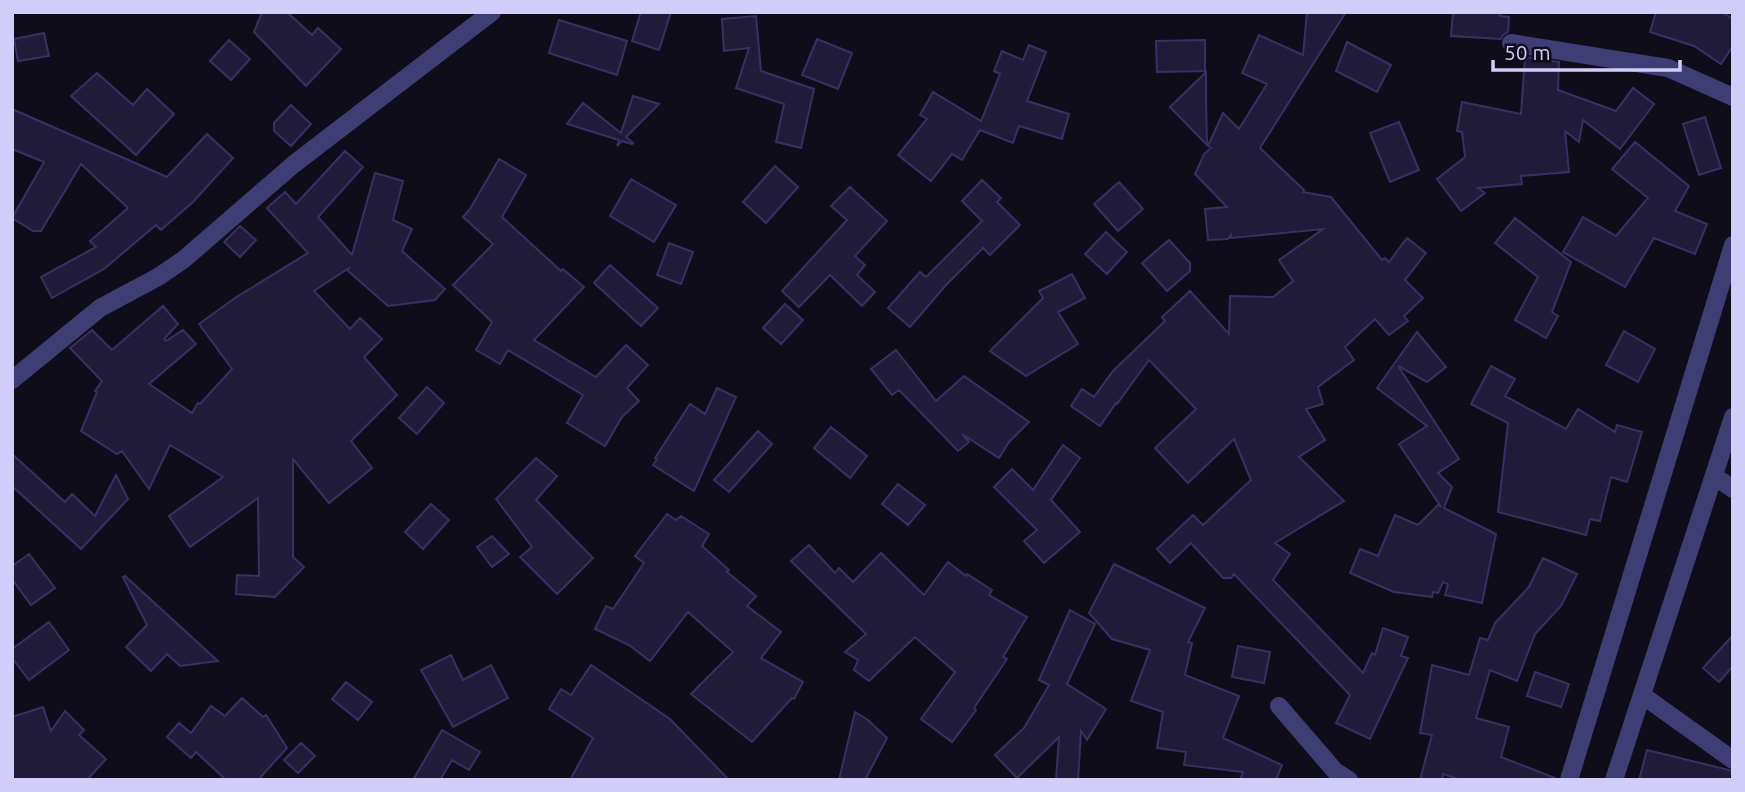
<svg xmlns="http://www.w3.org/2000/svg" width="1745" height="792" viewBox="0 0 1745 792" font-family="Ubuntu,sans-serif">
	<rect width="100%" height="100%" fill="#0f0d1a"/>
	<!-- building -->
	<path fill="#201b39" stroke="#383062" stroke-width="2" d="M262,12H287L312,35L318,28L341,49L306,86L254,32Z
		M641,12H671L659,50L632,41Z
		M1307,12H1346L1260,148L1304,190L1303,192L1331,197L1382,260L1385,258L1389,262L1407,238L1426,253L1405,280L1423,298L1404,316L1408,321L1389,335L1375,319L1345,347L1354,360L1318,387L1323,404L1306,409L1325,440L1299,457L1344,501L1275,543L1290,554L1273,580L1363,673L1372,653L1375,655L1383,628L1408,637L1401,656L1408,658L1370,739L1336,723L1350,695L1234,574L1231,578H1223L1191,543L1170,563L1157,549L1193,515L1203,525L1251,480L1234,439L1188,483L1155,448L1196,409L1149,360L1117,404L1116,403L1100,426L1071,406L1082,389L1094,397L1113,371L1165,321L1162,317L1190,291L1229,334L1230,296L1273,297L1293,281L1279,260L1323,229L1231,238V235L1228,239L1208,240L1205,209L1227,207L1195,174L1204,154L1211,148L1208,146L1223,113L1239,129L1267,84L1242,73L1259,35L1303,55Z
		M1453,12H1501L1500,16L1509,17L1508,32L1503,35L1501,39L1451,36Z
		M1656,12H1722L1733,19V46L1721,64L1694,46L1650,32Z
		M756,16L761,71L814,89L801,148L776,142L784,104L736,88L749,48L724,51L722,19Z
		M559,20L627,41L617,75L549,53Z
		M44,33L49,56L18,61L14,39Z
		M817,39L852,53L838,89L802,75Z
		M229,40L250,59L231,80L210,61Z
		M1205,40V71L1157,72L1156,41Z
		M1347,42L1391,65L1377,92L1336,71Z
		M1029,45L1046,52L1027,101L1069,114L1062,139L1019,126L1013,143L980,130L962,160L952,154L931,181L898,155L927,119L920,115L933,92L981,121L1000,74L994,71L1002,51L1023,60Z
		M1525,57L1559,62L1558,90L1616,111L1633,88L1654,104L1620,149L1583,120L1579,142L1565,131L1569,172L1521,176L1522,184L1478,188L1485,193L1461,211L1437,179L1465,157L1462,132L1457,131L1462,102L1521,114Z
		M1206,72V99L1207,145L1170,107Z
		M97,73L133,105L147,89L174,114L136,155L71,96Z
		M633,96L659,104L626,137L633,143L632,144L622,141L617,146L619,140L567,124L583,103L621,133Z
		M291,105L311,124L291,146L274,131V123Z
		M12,109L167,177L207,134L233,158L193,202L161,230L156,225L104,269L52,298L41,277L96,247L90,241L128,208L81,164L41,231H33L12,218L44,162L12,149Z
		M1705,117L1721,168L1699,175L1683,124Z
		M1399,122L1419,170L1390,182L1370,133Z
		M1635,142L1689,186L1675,211L1707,224L1695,254L1654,238L1625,287L1563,252L1583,217L1616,236L1648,198L1612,169Z
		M345,151L363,167L318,217L352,255L375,173L403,181L393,220L412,229L402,251L445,289L435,300L388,306L348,271L349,268L314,291L350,329L360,318L382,339L364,357L397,395L351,441L372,468L329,503L293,459V557L304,567L275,597L236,594L237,575L259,576L258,498L190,547L169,516L223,477L170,445L149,489L122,451L117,454L81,431L97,392L95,391L102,381L70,348L92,330L112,350L163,306L178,324L164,339L166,341L183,330L196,344L149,384L192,413L198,403L200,404L232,369L199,324L235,298L308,253L267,208L285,192L296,204Z
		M499,159L526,175L502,217L561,271L563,269L584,287L534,340L596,377L626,345L648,365L627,388L639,401L622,417L605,446L567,423L583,395L508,350L500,364L476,350L492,322L453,285L493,244L463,217L470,209Z
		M775,166L798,187L766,223L743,202Z
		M631,179L676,205L654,242L610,216Z
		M982,180L1001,198L997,202L1020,225L990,255L983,248L946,285L910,327L888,308L920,272L926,277L982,221L962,201Z
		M1119,182L1143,209L1118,231L1094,204Z
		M850,187L887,221L855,256L865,265L857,275L875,292L862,306L830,275L799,307L782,291L847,220L831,206Z
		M1515,218L1571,262L1552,312L1558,316L1546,338L1515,320L1538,277L1495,243Z
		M240,226L256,240L240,257L224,242Z
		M1106,232L1127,252L1107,274L1085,254Z
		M1169,240L1190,263V271L1167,291L1142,263Z
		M669,243L693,252L681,284L657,275Z
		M610,265L658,308L641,326L594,283Z
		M1072,274L1085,298L1058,312L1078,344L1026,376L990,351L1043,298L1039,291Z
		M785,304L803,320L781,344L763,328Z
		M1624,331L1655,349L1638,382L1606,365Z
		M1417,332L1446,367L1427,382L1398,366L1459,459L1438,473L1452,487L1444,508L1496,534L1482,603L1445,595L1448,584L1443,582L1438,593L1433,592L1432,597L1394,592L1350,573L1360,549L1378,556L1395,515L1418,525L1438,505L1441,507L1399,444L1427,426L1377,388Z
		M896,350L936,401L964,376L1029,422L1009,442L999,458L962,434L969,442L958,451L899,390L892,395L871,369Z
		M1491,366L1515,379L1505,396L1566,429L1578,409L1615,432L1617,425L1642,432L1627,482L1611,477L1600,521L1590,519L1586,535L1498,512L1508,423L1471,404Z
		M427,387L444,403L417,434L399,418Z
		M717,388L736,397L694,491L653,465L657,459L655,458L690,404L705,414Z
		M831,427L867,456L850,478L814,448Z
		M758,431L772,444L729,492L714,480Z
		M1063,445L1080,458L1051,500L1080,532L1044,563L1024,541L1037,530L994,487L1012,469L1033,490Z
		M12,454L65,502L72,494L95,516L116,475L128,499L81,549L12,486Z
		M536,458L557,476L536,500L593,558L557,594L520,557L532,547L496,499Z
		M898,484L925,505L908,525L882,504Z
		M431,504L449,520L423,549L405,532Z
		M667,514L676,520L681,516L709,534L702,546L729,570L727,572L756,596L747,606L781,632L761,658L803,682L794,699L792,698L752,742L691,694L733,652L688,612L650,661L629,645L595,629L606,606L613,609L644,563L635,556Z
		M492,536L509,554L492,567L477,547Z
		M809,545L835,573L839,568L853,582L881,553L924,595L948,562L966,576L967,574L992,590L989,595L1027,617L1003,657L1007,659L974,708L976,710L952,742L921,719L955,672L915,637L869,681L854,670L858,660L845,652L866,634L791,561Z
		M29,554L55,588L31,605L12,579V566Z
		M1543,558L1577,574L1561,606L1535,634L1517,681L1490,670L1476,718L1509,727L1501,757L1555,778V780H1461L1443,774L1442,780H1420L1432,735L1420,733L1432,665L1469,675L1480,638L1488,640L1495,623L1529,587Z
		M1114,564L1205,608L1188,642L1192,643L1185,675L1239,696L1223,738L1282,765L1276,780H1240L1243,772L1184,765L1186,752L1157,748L1163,712L1131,701L1150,650L1112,639L1089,613Z
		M125,576L218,661L180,666L167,654L151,671L126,647L147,625L123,577Z
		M1070,610L1095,624L1067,684L1106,709L1087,740L1081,731L1078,780H1056L1059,737L1017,778L995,755L1024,728L1049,685L1039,680Z
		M49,622L69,650L29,680L12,658V649Z
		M1733,635V666L1719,682L1703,668Z
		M1238,646L1270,652L1264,683L1232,677Z
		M451,655L463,680L491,665L508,698L453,727L421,670Z
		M591,665L670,719L729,780H570L593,738L549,709L561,689L571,695Z
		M1535,672L1569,684L1561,707L1527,696Z
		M346,682L372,702L358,720L332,699Z
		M242,698L263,717L266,715L287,748L258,780H226L196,752L191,758L167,737L179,723L191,733L211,706L225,716Z
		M43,707L51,731L65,711L84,730L79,735L106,759L87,780H12V717Z
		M855,712L868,720L887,738L865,780H839Z
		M442,730L480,752L469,770L452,760L440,780H413Z
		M301,743L315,756L298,773L284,760Z
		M1647,750L1733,771V780H1639Z"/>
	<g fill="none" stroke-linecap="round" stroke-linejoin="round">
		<!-- street -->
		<path stroke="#3e3e74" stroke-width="18" d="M1511,43L1668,68L1733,97
			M12,380L100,308L158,277L183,260L294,164L492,12
			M1714,476L1733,489
			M1642,695L1733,760
			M1279,706L1335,771L1349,780
			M1569,780L1733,245
			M1614,780L1733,417"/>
	</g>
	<!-- border -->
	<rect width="1745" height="792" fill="none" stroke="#d0cdf9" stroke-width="28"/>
	<!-- scale -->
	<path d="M1493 60v10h187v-10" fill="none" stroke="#d0cdf9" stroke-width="3.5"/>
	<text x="1504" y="60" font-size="21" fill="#d0cdf9" stroke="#0f0d1a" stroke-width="5" paint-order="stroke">50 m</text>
</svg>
